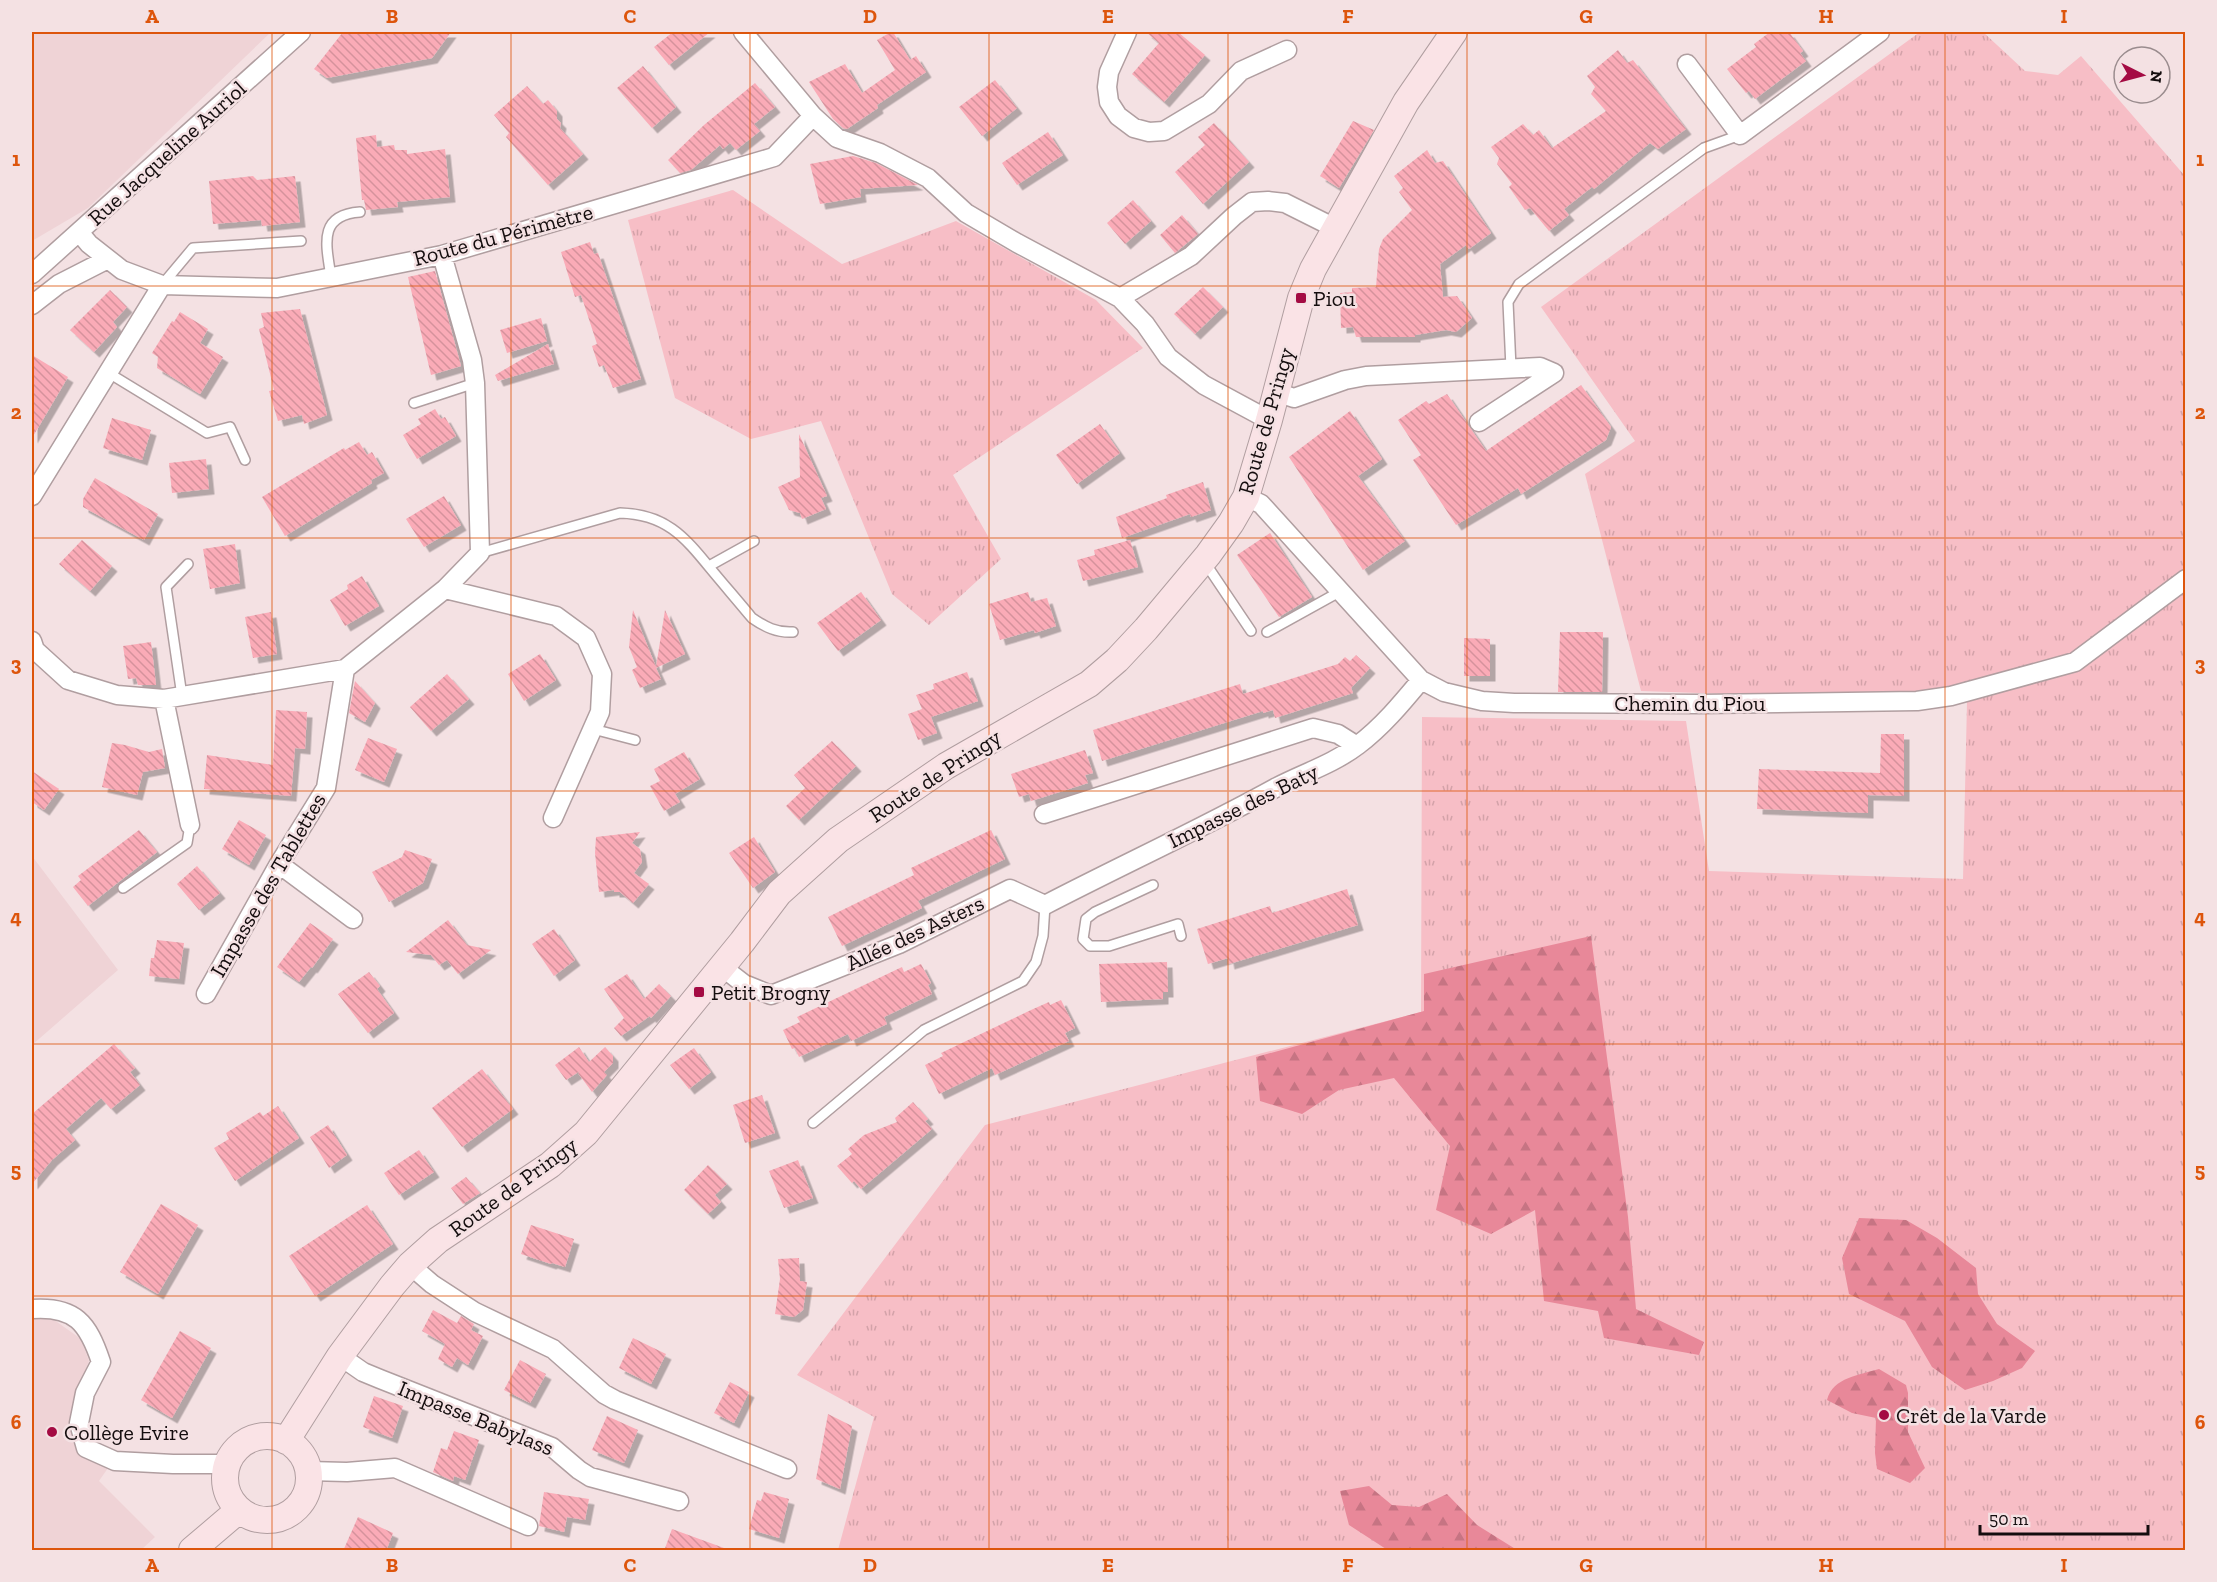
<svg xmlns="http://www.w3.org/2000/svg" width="2217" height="1582" viewBox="0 0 2217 1582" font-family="'Zilla Slab',serif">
	<defs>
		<pattern id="grass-tufts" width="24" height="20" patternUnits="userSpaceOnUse" patternTransform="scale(1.5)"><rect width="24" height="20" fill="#f7bec6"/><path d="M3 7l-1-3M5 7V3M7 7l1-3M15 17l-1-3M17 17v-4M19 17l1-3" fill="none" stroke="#d3a2a9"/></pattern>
		<pattern id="forest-firs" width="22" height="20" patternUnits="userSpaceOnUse" patternTransform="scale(1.5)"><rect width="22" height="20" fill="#e88899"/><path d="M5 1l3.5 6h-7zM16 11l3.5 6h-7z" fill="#c67483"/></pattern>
		<pattern id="building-back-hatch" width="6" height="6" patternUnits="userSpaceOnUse" patternTransform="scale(1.5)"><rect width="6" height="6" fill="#faabb7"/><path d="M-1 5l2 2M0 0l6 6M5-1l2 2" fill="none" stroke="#d5929c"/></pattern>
		<filter id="shadow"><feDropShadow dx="5.5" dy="5.5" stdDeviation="0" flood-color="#0004"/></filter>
	</defs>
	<rect width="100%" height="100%" fill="#f4e1e3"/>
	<!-- built -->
	<path fill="#efd3d6" d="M32,32H271L88,208L32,241Z
		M32,856L118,970L32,1045Z
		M32,1315L50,1317L81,1339L89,1361L77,1391L70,1422L74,1443L108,1468L99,1481L155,1537L141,1550H32Z"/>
	<!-- grass -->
	<path fill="url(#grass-tufts)" d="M1920,32H1983L2025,71L2058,75L2081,56L2185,176V1550H838L874,1417L797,1375L985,1125L1421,1012L1422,717L1686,721L1709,871L1963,879L1967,702L1641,691L1585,474L1635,441L1541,307Z
		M733,190L842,264L956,221L1096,300L1143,348L953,475L1001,559L929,625L892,594L821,421L751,439L675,398L628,220Z"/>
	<!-- forest -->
	<path fill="url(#forest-firs)" d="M1591,936L1628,1217L1636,1309L1704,1342L1699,1355L1604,1338L1598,1311L1544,1301L1535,1210L1491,1234L1436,1210L1450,1146L1394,1078L1339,1090L1302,1114L1260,1101L1256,1057L1424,1011V974Z
		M1859,1218L1906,1220L1937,1238L1976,1268L1978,1294L1997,1324L2035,1351L2022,1368L1993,1381L1965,1390L1932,1367L1905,1321L1849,1294L1842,1258Z
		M1879,1369L1906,1385L1908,1393V1432L1925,1468L1910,1483L1877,1469L1875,1453L1876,1418L1852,1413L1827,1400C1833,1377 1860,1375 1879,1369Z
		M1369,1486L1392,1505L1419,1507L1447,1494L1477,1525L1517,1550H1385L1386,1549L1349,1525L1340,1491Z"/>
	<!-- building -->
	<path fill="url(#building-back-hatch)" filter="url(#shadow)" d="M343,32H451L432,58L327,78L314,69Z
		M673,32H710L669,65L654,47Z
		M891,32H893L910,60L916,56L926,72L877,105L878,108L847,129L843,128L833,119L809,82L845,64L862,93L895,70L877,40Z
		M1146,32H1178L1205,55L1164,102L1132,74L1159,43Z
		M1770,32H1789L1803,51L1800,53L1806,61L1755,99L1749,91L1746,93L1727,69L1756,47L1754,44Z
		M1618,50L1627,63L1633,60L1686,129L1658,149L1650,143L1594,189L1592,187L1564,209L1569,215L1549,231L1530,208L1525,210L1509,187L1512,184L1497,164L1499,158L1491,147L1523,124L1533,135L1539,130L1552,148L1606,111L1591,94L1595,87L1587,76Z
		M643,66L676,107L652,128L617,88Z
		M995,80L1017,108L982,136L959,107Z
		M755,83L775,107L754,124L760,131L736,150L730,143L723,149L720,145L691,170L680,173L668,160L704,125Z
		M527,86L543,104L548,100L557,111V119L561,123L560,128L583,154L548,185L506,137L509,133L494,115Z
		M1353,121L1374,130L1339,188L1320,176Z
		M1214,123L1249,162L1203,204L1175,172L1205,145L1198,137Z
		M1048,132L1063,155L1017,185L1002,163Z
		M376,135L377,147L394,145L395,150H407V154L445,149L450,197L397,202L398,207L366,210L364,200H362L356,138Z
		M1427,150L1435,163L1443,161L1491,233L1469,249L1466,245L1440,264L1443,297L1457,296L1472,318L1456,332L1446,330L1415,335V337H1356L1353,327L1341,328L1340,293L1352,292V288L1376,287L1379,249L1383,239L1412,210L1399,192L1403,188L1394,176Z
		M853,156L876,163L918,185L860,189L861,197L820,204L810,164Z
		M253,176L257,180L295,176L300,222L262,226L261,220L213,224L209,181Z
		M1133,200L1151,221L1125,244L1107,223Z
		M1182,215L1198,234L1175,253L1160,235Z
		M590,242L594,254L598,253L641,379L613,388L604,365L599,367L592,346L597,344L581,295L575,297L561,252Z
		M435,271L461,366L431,375L408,277Z
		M1203,287L1223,307L1195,334L1174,314Z
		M110,290L127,307L113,322L117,327L94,352L70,330Z
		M300,309L327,415L304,424L302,415L278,421L269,391L274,390L259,329L264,327L261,313Z
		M180,312L208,329L200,343L223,357L200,394L157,368L158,357L152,353L172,321L174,322Z
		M541,318L547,341L507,353L500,330Z
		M548,344L554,364L498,381L495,375Z
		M32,355L68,377L32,438Z
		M1581,385L1611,427L1606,440L1521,494L1518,488L1456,525L1413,460L1421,455L1398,420L1426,401L1429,404L1447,394L1486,451Z
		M435,409L441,419L445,417L456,436L417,459L403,435L421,424L418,419Z
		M1350,411L1382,459L1358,476L1405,541L1363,570L1289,457Z
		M112,418L151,430L142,460L103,448Z
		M1100,424L1120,453L1077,484L1056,455Z
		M799,434L827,496L821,498L826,509L802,519L800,513L789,510L778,487L800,477Z
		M359,442L367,455L372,452L384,473L371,480L372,483L285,536L262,497L344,448L345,450Z
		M206,459L209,489L172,493L169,463Z
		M95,478L158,514L144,540L83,507V499Z
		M1203,482L1211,510L1191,517L1190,514L1122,538L1116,517L1167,498L1166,495Z
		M444,496L461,525L424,547L406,519Z
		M1270,533L1312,597L1279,617L1237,555Z
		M82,540L112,566L90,591L59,564Z
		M1130,540L1138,567L1083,581L1077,560L1095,555L1094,550Z
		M235,544L240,583L210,589L203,549Z
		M362,576L379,606L345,626L330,600L348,589L347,585Z
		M861,592L881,620L838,651L817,623Z
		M1028,592L1031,602L1047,598L1056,626L1035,633L1034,630L1000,640L989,604Z
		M633,610L656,667L665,610L685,654L656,668L661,679L640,688L632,670L637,667L629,647Z
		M271,612L277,654L253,658L245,617Z
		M1560,632H1603L1602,692H1558Z
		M1464,638L1490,639V676H1464Z
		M151,642L156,685H138L136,678L128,679L123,646Z
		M540,654L556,680L524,701L508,674Z
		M1356,655L1370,668L1351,688L1353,693L1275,718L1273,710L1263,713V711L1102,761L1093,730L1240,684L1243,694L1338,664L1345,657L1350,661Z
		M967,672L978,701L931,717L937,733L918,740L908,714L922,709L916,695L934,689L933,684Z
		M447,674L469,699L431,731L410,707Z
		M355,681L375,703L365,722L349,713Z
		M276,710L307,712L305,749L295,748L291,796L204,789L207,755L273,765Z
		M1881,734H1904V796L1868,795V813L1757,809L1759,769L1880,773Z
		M368,738L397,749L384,782L355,770Z
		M832,741L856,766L799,820L786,806L805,788L794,775Z
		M112,743L125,745L149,752L162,749L165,768L143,772L137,795L102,787Z
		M1085,750L1093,773L1085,775L1088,783L1031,801L1029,794L1019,797L1011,774Z
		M684,752L700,779L675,794L680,802L664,811L650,786L660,781L654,769Z
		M32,771L59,789L44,810L32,802Z
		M239,820L266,835L249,865L222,849Z
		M139,830L157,852L88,906L73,887L81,880L78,876Z
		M991,830L1005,859L918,901L922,908L842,946L828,917L914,875L911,868Z
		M640,832L632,843L640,849L642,862L634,873L649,884L633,903L620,892H614V890L599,892L595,853L596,837Z
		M754,837L775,872L753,888L729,853Z
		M405,850L432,859L423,883L389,902L372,872L402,857Z
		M197,866L220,893L199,910L177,884Z
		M1347,889L1358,925L1229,964L1228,958L1208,964L1197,929L1270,906L1272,913Z
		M448,920L467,945L491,950L458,974L447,960L439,965L431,955L406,952Z
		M310,923L333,939L312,968L311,967L299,982L277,967Z
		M554,929L575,960L554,976L532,944Z
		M157,940L184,943L179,979L149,976L151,958H154Z
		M1167,962L1168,992H1163V999L1101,1002L1099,964Z
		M921,964L931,983L928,985L932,994L884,1017L887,1024L851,1041L848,1034L799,1057L795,1048L792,1049L783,1030L800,1022L797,1017L902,967L904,972Z
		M369,972L380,986L377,989L394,1013L368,1033L338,994Z
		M627,974L644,999L659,984L671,996L651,1018L650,1016L621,1036L614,1028L624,1018L604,989Z
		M1061,1000L1075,1028L1065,1033L1069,1041L995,1075L992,1068L939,1094L925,1065L943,1056L941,1053L1031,1010L1049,1002L1050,1005Z
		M114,1044L135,1068L130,1072L140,1085L111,1109L101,1098L66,1129L75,1140L52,1160L32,1184V1114Z
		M579,1047L589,1062L605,1047L613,1056V1063L604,1072L607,1075L592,1092L578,1073L580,1071L566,1080L555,1065Z
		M694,1048L711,1072L689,1089L670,1065Z
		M482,1069L513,1109L462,1147L432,1108Z
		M762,1095L775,1133L745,1143L733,1105Z
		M913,1102L928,1119L925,1121L932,1129L861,1189L854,1181L852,1183L837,1166L852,1154L848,1149L864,1135L897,1122L895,1118Z
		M278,1106L299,1138L235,1181L214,1148L229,1139L226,1133L260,1112L263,1116Z
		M328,1125L347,1155L329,1168L310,1137Z
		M419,1150L434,1172L399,1195L384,1173Z
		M798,1160L813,1198L784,1208L769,1171Z
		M708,1165L727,1184L715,1195L721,1202L708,1214L684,1190Z
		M466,1177L480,1193L463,1204L451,1188Z
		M161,1204L198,1225L158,1294L120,1272Z
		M367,1205L393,1244L315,1296L289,1256Z
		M531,1225L574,1239L565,1267L552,1263L551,1264L521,1254Z
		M799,1258L800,1281L807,1282L803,1310L794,1317L775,1314L780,1279L778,1259Z
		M433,1310L457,1323L461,1316L474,1324L471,1330L483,1336L468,1365L457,1358L452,1367L438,1359L445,1344L422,1331Z
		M180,1331L211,1348L172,1418L141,1400Z
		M633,1338L666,1354L651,1384L619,1368Z
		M520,1360L546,1374L530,1403L504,1390Z
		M730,1382L749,1392L734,1423L714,1413Z
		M374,1396L403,1406L392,1438L363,1427Z
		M828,1414L852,1426L840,1489L816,1479Z
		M607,1416L638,1430L624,1463L592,1450Z
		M454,1431L479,1440L465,1480L454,1476L453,1481L433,1472L441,1448L447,1450Z
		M544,1492L589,1499L585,1520L567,1517L564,1532L539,1526Z
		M764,1492L789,1499L779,1538L749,1529L757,1500L761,1501Z
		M358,1517L393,1533L386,1551H343Z
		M672,1529L724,1548V1551H664Z"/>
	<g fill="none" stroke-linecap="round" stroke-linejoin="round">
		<defs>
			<path id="lane" d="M331,277C326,244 318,215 360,212
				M162,285L193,248L301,241
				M1511,368L1508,302L1519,284L1704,148L1740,135
				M107,372L207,433L230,427L245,460
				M414,403L475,383
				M480,553L620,513C665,514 684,536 710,568C724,585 738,601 752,618C765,627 777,633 793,632
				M709,566L754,541
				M1202,567L1210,570L1251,631
				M1267,632L1341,591
				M182,696L166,587L188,564
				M593,729L635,740
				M1153,885L1095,912L1086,919L1083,939L1090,946H1109L1178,924L1181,936
				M123,888L187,843L190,825
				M813,1123L924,1030L1023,981L1036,962L1043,936L1045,905"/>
			<path id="street" d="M1127,32L1109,72L1107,87L1109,102L1118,116L1134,128L1149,132L1164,131L1209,104L1241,71L1287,50
				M1687,64L1740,135L1880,32
				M813,116L837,138L880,153L928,178L966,213L1017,243L1120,298L1145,324L1168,357L1204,385L1269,420
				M79,232L89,244L122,270L162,285L277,288L442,255L774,157L813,116L743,32
				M32,274L301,32
				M1120,298L1191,256L1234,216L1252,202L1268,201L1285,203L1335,228
				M32,305L59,284L108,259
				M1276,392L1294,398L1345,380L1366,376L1540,367L1554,373L1479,422
				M32,496L162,285
				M1246,497L1261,504L1421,680L1444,692L1482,701L1514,703L1700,704L1917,701L1951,696L2075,662L2186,579
				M445,589L556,616L586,638L602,674L600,712L553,818
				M32,641L35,650L68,680L117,695L164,699L345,669L445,589L480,553L475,383L472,360L442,255
				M164,699L190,825
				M1044,814L1313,728L1338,734L1357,746
				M279,864L353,919
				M722,967L744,984L771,995L899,944L1010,889L1045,905C1122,865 1201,829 1277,787C1304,773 1333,764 1358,745C1382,727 1402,703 1421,680
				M206,994L279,864L326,788L345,669
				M410,1265L432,1284L475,1312L553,1349L604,1394L615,1400L787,1469
				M32,1309C75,1306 88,1323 101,1362L85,1393L79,1423L86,1448L115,1461L173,1464H227
				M340,1356L363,1372L380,1379L552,1447L579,1470L590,1477L679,1501
				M308,1471L347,1472L395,1468L528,1526"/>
			<path id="secondary" d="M225 1478a42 42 0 1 1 84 0a42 42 0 1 1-84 0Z
				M286,1441L340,1356L392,1286L410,1265L438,1240L550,1165L586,1133L742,942L779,893L838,840L946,766L1089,684L1117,660L1146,629L1208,555L1231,523L1246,497L1269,420L1301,298L1313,269L1406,102L1454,32
				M192,1550L239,1510"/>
		</defs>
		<!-- lane casing -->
		<use href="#lane" stroke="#b09ea0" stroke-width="12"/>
		<!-- street casing -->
		<use href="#street" stroke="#b09ea0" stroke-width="21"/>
		<!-- secondary casing -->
		<use href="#secondary" stroke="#b09ea0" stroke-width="28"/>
		<!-- lane -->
		<use href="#lane" stroke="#fff" stroke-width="9"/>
		<!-- street -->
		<use href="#street" stroke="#fff" stroke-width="18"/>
		<!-- secondary -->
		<use href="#secondary" stroke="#fae3e6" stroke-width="26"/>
	</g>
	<!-- grid -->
	<path fill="none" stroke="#dd550c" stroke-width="1.5" stroke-opacity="0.55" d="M272,32V1550M511,32V1550M750,32V1550M989,32V1550M1228,32V1550M1467,32V1550M1706,32V1550M1945,32V1550M32,286H2186M32,538H2186M32,791H2186M32,1044H2186M32,1296H2186"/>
	<!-- markers -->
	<g fill="#a40b43" stroke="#f4e1e3" stroke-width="2">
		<rect x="1295" y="292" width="12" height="12" rx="3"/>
		<rect x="693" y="986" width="12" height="12" rx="3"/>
		<circle cx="1884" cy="1415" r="6"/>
		<circle cx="52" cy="1432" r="6"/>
	</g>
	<g text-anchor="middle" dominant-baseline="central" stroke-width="5" stroke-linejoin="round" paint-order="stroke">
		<!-- street labels -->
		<g font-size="22" fill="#140d0e" stroke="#f4e1e3">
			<text transform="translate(167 153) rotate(-42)">Rue Jacqueline Auriol</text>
			<text transform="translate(503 235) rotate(-15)">Route du Périmètre</text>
			<text transform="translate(1266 421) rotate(-74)">Route de Pringy</text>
			<text x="1690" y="703">Chemin du Piou</text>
			<text transform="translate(935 776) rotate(-33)">Route de Pringy</text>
			<text transform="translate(1243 806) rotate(-26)">Impasse des Baty</text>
			<text transform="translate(268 885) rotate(-60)">Impasse des Tablettes</text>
			<text transform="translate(915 933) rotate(-25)">Allée des Asters</text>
			<text transform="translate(513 1187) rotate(-36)">Route de Pringy</text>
			<text transform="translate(476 1418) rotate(22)">Impasse Babylass</text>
		</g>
		<!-- poi labels -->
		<g font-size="22" fill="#140d0e" stroke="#f4e1e3" text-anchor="start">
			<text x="1313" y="298">Piou</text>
			<text x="711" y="992">Petit Brogny</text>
			<text x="1896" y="1415">Crêt de la Varde</text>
			<text x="64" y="1432">Collège Evire</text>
		</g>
	</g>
	<!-- border -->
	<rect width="2217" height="1582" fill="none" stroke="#f4e1e3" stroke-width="66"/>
	<!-- north arrow -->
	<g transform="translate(2142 75) rotate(96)"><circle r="28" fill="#f4e1e3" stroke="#9a8c8e" stroke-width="1.5"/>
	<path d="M0-4.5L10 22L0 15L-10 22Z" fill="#a40b43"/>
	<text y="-9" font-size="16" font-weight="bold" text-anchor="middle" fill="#140d0e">N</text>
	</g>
	<!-- scale -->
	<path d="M1980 1525v9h168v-9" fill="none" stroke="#140d0e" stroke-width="3"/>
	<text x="1989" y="1525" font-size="18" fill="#140d0e" stroke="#f4e1e3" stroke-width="4.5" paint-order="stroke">50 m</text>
	<rect x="33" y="33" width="2151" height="1516" fill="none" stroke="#dd550c" stroke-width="2"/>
	<g font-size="20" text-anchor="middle" font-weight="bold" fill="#dd550c">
		<text x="152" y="23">A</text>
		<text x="392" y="23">B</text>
		<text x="630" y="23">C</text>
		<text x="870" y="23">D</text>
		<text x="1108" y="23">E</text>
		<text x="1348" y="23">F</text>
		<text x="1586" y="23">G</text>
		<text x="1826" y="23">H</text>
		<text x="2064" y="23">I</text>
		<text x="16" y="166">1</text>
		<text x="2200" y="166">1</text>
		<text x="16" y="419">2</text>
		<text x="2200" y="419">2</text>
		<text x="16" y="671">3</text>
		<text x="2200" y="671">3</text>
		<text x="16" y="924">4</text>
		<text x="2200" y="924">4</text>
		<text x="16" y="1177">5</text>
		<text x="2200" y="1177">5</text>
		<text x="16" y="1429">6</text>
		<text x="2200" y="1429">6</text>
		<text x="152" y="1572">A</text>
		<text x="392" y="1572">B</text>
		<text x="630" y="1572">C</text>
		<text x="870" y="1572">D</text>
		<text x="1108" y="1572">E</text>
		<text x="1348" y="1572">F</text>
		<text x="1586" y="1572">G</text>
		<text x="1826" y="1572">H</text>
		<text x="2064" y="1572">I</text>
	</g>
</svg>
